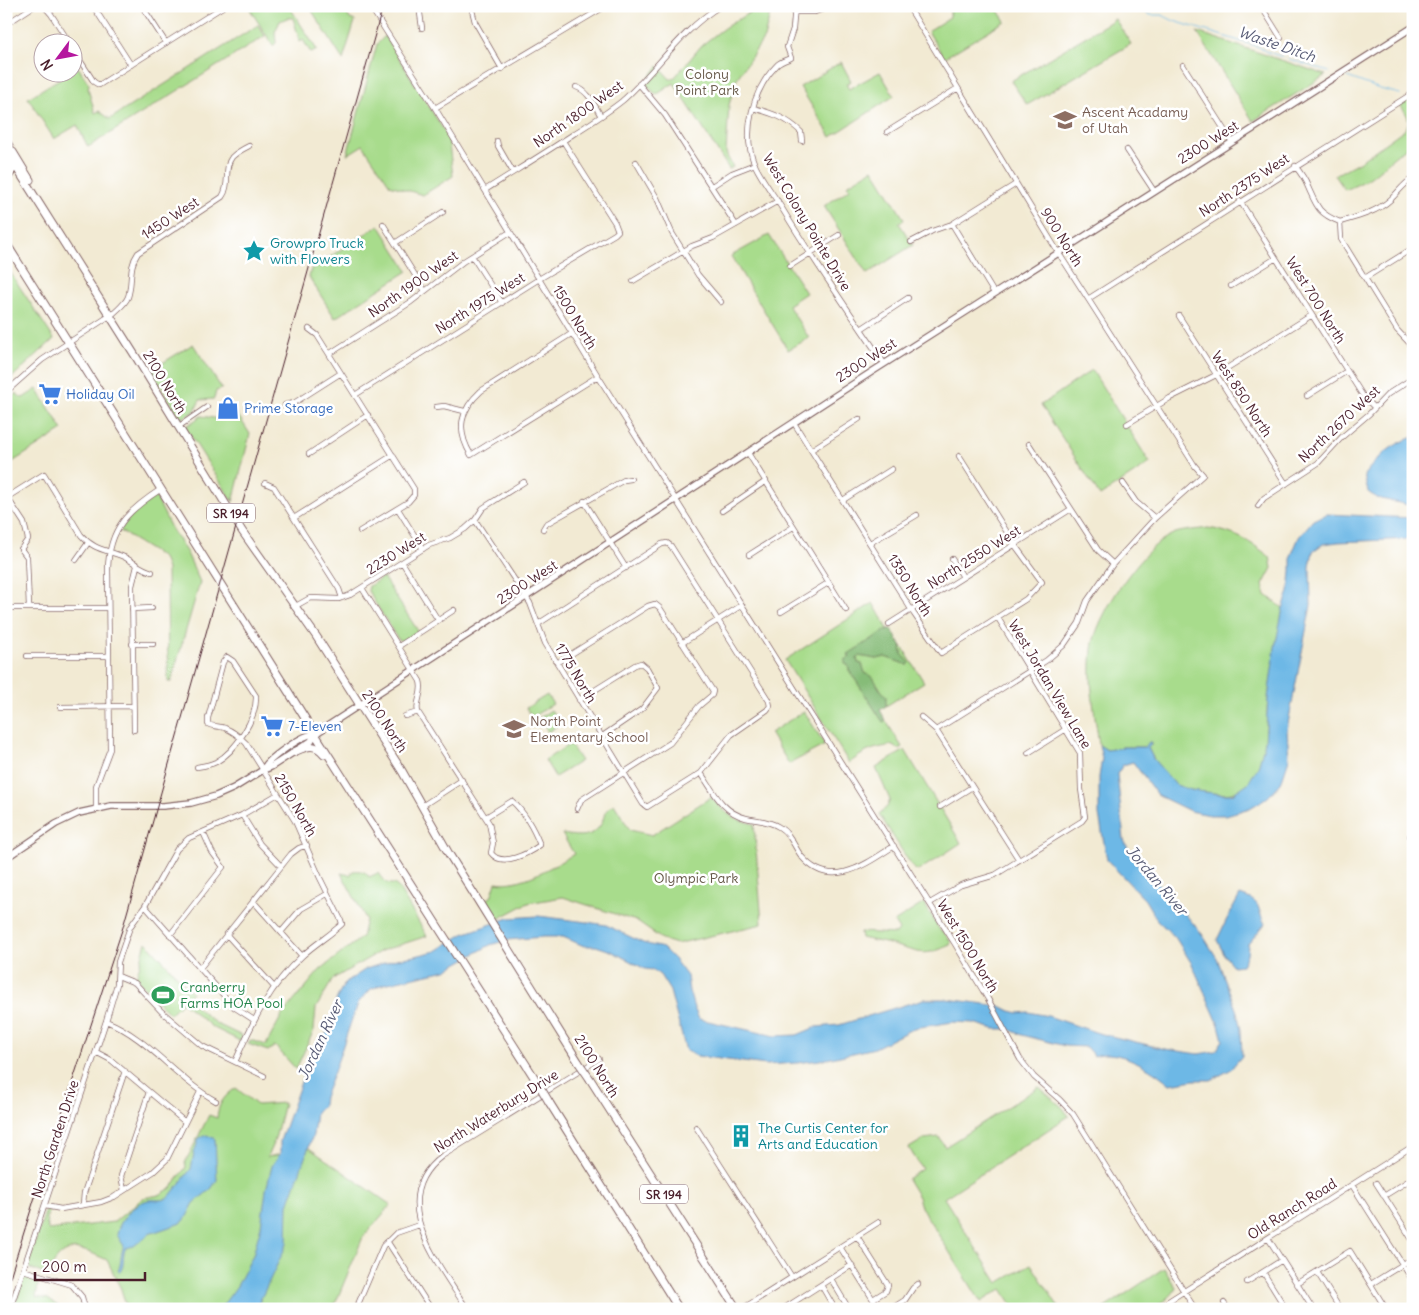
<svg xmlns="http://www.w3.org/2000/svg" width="1419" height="1315" viewBox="0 0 1419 1315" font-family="Delius,sans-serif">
	<rect width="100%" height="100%" fill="#fff"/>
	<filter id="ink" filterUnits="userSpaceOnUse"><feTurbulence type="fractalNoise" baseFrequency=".02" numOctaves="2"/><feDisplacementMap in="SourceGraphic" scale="10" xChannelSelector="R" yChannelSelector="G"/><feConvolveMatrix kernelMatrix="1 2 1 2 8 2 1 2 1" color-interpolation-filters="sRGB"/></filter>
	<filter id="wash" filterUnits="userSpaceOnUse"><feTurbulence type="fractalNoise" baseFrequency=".0096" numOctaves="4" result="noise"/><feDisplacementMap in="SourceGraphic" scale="20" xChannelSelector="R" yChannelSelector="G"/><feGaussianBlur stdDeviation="1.12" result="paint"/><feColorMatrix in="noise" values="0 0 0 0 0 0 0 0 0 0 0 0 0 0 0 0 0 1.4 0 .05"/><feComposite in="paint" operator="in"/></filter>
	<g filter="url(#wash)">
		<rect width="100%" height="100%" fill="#f2ead3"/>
		<!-- green -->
		<path fill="#a8dc8c" stroke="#797e5c" d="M248,6H289L317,50L311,53L303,40L300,42L293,18H287L280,21L275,32L276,43L273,46Z
			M309,6H342L350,19L355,21L343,60Z
			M760,6H772L764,38L736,80L729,105L726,152L728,158L733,167L729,169L674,83L656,95L645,83L658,66L670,79L675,77L702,45L724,28Z
			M954,6H995L1005,21L944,58L928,31L950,17V9Z
			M1115,19L1131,44L1027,105L1011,81Z
			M258,25L265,36L88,147L77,125L54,139L28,98L69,73L72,72L73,70L78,67L89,84L88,89L95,113L99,111L110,119Z
			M1197,32L1326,75L1253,121Z
			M385,36L448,137L453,176L423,195L390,185L363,145L347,155L377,44Z
			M841,62L851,81L846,84L849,89L880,72L894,96L831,137L800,87Z
			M1413,96V144C1399,151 1389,162 1377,172C1368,180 1357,185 1345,190L1335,175L1362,160L1406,128C1412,119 1405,112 1400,105Z
			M873,169L904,219L899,223L913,245L867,274L824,206L850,189L847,185Z
			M379,225L408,271L335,318L309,277L311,269Z
			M769,235L806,293L788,305L809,338L788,350L731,256Z
			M6,266L54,339L6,383Z
			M193,344L222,389L216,391L214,399L200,400L194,412L181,419L151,370Z
			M1092,370L1150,463L1100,496L1041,405Z
			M37,389L63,430L6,466V401L17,393L20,397L23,398Z
			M236,412L250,434L233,502L185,427L201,416L220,419Z
			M156,497L171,528L187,553L200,582L171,682H168L167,569L163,558L120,531C128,516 141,505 156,497Z
			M1208,528C1234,532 1250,541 1270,557L1272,568L1263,585L1266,595L1283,608C1278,639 1272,669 1268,699C1265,727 1269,761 1248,783C1235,797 1222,794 1205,792C1196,791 1184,790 1176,785C1164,777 1154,761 1148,748L1152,743L1145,747H1123L1107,750L1099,745C1095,714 1088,681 1092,649C1095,618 1141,548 1171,535C1179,530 1198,530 1208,528Z
			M383,577L418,631L401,641L397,638L368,591L369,586Z
			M873,603L888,629L849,654C850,659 848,664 849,670L880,717L883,721H886L902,747L898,749L893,745C871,749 869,749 849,763L785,660Z
			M901,645L924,682L886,706C884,693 877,679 865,673L862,664L858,663L857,658L859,656L877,659L885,657L908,665L902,654Z
			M547,695L553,704L532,717L526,708Z
			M551,710L561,723L548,732L539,718Z
			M804,711L825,745L789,764L770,733Z
			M570,744L581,761L555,777L545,760Z
			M905,750L961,843L918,871L913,868L879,814L887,807L890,800L876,768Z
			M711,797C728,815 730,818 754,824L762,924L676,944L663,940L636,921L563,897L528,903L496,920L484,901L491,897L496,882C521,887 553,866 574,854L562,834C575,836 590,839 599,827C607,817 600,813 614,804L630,830L652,835Z
			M353,871C359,870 366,871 369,877L378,873C382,879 386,885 394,884L398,887L427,936L381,951L333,979L316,1008L314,1030L296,1069L275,1046L268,1051L248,1044L250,1040L266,1045L282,1015L320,970L362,937L366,919L341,873L350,875Z
			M924,903L941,932L943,931L951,942L950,945C924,957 922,953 896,946C885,942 872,941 861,938L860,932L896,934L899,930L894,922Z
			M146,942L192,992L186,999L217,1024L242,1036L240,1041L212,1027L182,1002L170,1014L165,1009L136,978Z
			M1039,1087L1062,1107L1069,1116L944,1198L998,1283L1031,1264L1060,1309H1015L1002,1289L981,1302L921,1207L918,1197L907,1179L922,1169L909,1148L924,1139L939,1137L945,1147Z
			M236,1088L257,1105L284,1103L275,1139L267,1157L309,1148L391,1205L363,1237L333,1309H127L121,1289L107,1260C91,1253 71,1241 57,1259C52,1264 51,1271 45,1274L30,1269L28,1265L46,1209L50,1210L46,1218L48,1230L114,1222L143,1198L159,1195L171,1188L186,1167L185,1163L209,1115L217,1118C218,1104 224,1096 236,1088Z
			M1164,1268L1176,1288C1173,1296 1160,1305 1152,1308C1143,1311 1114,1309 1103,1309Z
			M28,1276L39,1280L36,1297L48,1299L62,1309H13L24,1278Z"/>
		<!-- forest -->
		<path fill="#86bc78" stroke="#686e52" d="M888,629H891L901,645L902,654L910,663L908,665L885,657L877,659L859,656L857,658L858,663L862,664L865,673L873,677L879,688L886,696V706L880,710L886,721L883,722L849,670L848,665L845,664V660L850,657L848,654Z"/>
		<!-- water -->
		<path fill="#6db8e6" stroke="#5c6c88" d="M1413,437V506L1377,498L1368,492L1364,475C1379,456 1389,446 1413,437Z
			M1327,514L1413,518V539L1338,542L1323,544L1313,551L1310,567L1311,605L1287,729L1289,759L1281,783L1268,797L1250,808L1226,815H1210L1190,811L1157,795L1133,762L1123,765L1117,774L1124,840L1132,857L1145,873L1158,883L1171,897L1202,934L1217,958L1237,1012L1241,1030L1242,1056L1230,1070L1211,1080H1194L1170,1084C1153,1069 1117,1047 1094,1056L1086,1047L1065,1046L1022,1035L1008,1029H994L973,1023L953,1022L914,1028L875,1048L827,1059L797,1063L766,1065L697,1056L686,1051L670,991L660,975L653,970L645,969L611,951L596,946H584L563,937H543L507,940L490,945L446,970L384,984L371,989L359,1002L352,1019L334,1072L324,1097L323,1105L316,1113L313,1135L288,1205L287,1244L256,1309H220L237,1286L253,1255L261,1226L266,1190L272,1166L280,1154V1141L306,1068L315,1050L326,1034L337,998L345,983L366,969L396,959L415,956L436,951L463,934L509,918L538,916L587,922L606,925L643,943L663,948L674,959L687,976L689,991L694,1008L699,1019L775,1036L797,1035L816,1027L839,1025L924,999H947L1000,1006L1010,1011L1018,1013L1028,1012L1048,1016L1098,1033L1165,1049L1199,1054L1216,1051L1223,1040L1219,1025L1192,964L1175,937L1157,920L1145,900L1107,860L1099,815V777L1102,758L1099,745L1107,750L1123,747H1145L1149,742H1152L1148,748L1154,760L1176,785L1191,790L1220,794H1232L1248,783L1258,767L1265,742L1268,698L1275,647L1283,608L1289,592L1291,571V556L1299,537L1313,520Z
			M1240,895C1264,903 1255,906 1265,924L1248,944L1247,955L1242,965L1233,966L1225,956L1217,940L1226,921Z
			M207,1135L215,1139L217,1180L211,1189L194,1203L185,1220L181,1223L149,1234L134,1246L126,1248C121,1255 126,1264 120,1272L118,1271C122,1263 120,1254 124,1246L117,1235C118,1221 135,1202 149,1200C156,1199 162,1202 169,1197L191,1169L194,1153L199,1138Z"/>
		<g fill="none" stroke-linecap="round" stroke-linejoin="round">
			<!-- stream -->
			<path stroke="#6db8e6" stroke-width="1" d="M1134,6L1150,15H1162L1174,21L1259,47L1265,51L1329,72
				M1347,77L1380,89L1400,94"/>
		</g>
	</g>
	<g filter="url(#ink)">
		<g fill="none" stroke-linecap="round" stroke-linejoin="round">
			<defs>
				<path id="minor" d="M44,6L51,14L69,42
					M93,6L131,65
					M142,6L166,43
					M370,6L435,108L598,376L955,944L988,999L1020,1059L1034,1077L1060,1100L1073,1114L1195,1309
					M419,6L422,28
					M471,6L475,22L502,69
					M795,6L793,29L787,47L791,58C786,60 780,62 777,65C753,89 741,133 755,165C762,180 774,195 783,210C815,263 850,313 884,363
					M908,6L1058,252L1195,466L1203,475L1155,518L1113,564L1087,601L1079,623L1064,645L1047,660L936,730
					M1235,6L1250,9L1255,6
					M1261,6L1281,38
					M795,12H815L832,6
					M6,21H11L34,6
					M72,48L94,82L99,85L224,6
					M1183,65L1232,142
					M639,84L665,115L736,225
					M576,87C589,91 594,105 601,116
					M435,108L606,6
					M753,108C772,113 787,118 801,132L802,141
					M887,132L958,88
					M497,141L498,146L513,172
					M1127,150L1154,191
					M636,162L657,198L672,233L698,275L721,302
					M1295,166C1300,172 1305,179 1308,187C1317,207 1318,213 1340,222
					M712,186L732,173L755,164
					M485,190C515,171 545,153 575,133C591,123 607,113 622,101C656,71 680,31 720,6
					M1240,201L1363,396L1375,408
					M1340,222L1341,239L1397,330L1413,347
					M1340,222C1357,217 1377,212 1390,200C1398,193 1403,184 1413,178
					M383,224L425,291
					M952,224L994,293
					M911,242L932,231L952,224L1016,184
					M395,243L443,212
					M472,256L502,303
					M790,266L839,235
					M1365,278L1413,248
					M633,281L692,246L713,238L778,201
					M1231,286L1276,258
					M1088,299L1413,93
					M1179,316L1286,484
					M309,329L317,335L414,489V495L408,502L360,531
					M861,329L908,298
					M571,334L481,391C460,410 456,430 471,455L598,376
					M329,354L411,302L464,261L510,232
					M6,392L42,360L114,313C119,308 125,304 128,297C133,282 128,267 138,253L222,197C231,185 223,168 232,157C236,153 243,149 249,146
					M355,395L539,279L615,234L618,231L615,223L563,141
					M1307,396L1347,371
					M285,405L294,403L341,373
					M436,407L444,406L464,411
					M794,423L914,614L941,653L1026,599L1042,582L1017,548L959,456
					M1127,424L1170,398L1216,375L1312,315
					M178,427L207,407
					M1029,444L1098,550L1113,564
					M811,450L859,419
					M748,453L846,610
					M309,454L368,415
					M265,483L274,487L339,589L342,598
					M1123,483L1136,502L1155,518
					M7,497L24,523L28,539L21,549L27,557L29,607
					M6,498L44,474L81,535C95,551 106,549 124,557C134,562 141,569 152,572
					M843,500L892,469
					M584,501L626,568
					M1258,506L1264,498L1318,463L1342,437L1369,414L1388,394L1413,378
					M398,509L423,549
					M722,511L766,481
					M294,518L393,455
					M475,520L530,603L545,643L643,804L647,807L701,773L731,735L767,710L770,706L769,701L671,546L667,543L662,544L538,624
					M543,529L546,524L624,480L631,479
					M870,543L917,515
					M749,555L793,527
					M952,559L963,577
					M76,560L88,543
					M402,562L438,620
					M362,588L420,681C424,693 415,701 418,712L489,823L493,843L491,853C502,868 529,853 540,845C534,830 524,812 512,801L486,817
					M294,607L310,598L339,599L350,595L429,545L450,538L465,529L475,520L483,508L524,482
					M6,608H108
					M132,609L152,608
					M781,612L828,583
					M889,624L1071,509
					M682,643L742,605
					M132,644H153
					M399,646L454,610
					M27,656H109
					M557,663L648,606L655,604L660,608L713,691L712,695L699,706L670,743L581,800L577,809
					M579,700L635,665L641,663L647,668L658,688L642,709L601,737
					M60,707L133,706
					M405,716L418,712
					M921,717L936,730L1019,860
					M134,730L132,586L137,566
					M1028,753L1066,729
					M197,767C203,766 210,765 216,762C236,751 257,718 256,696L233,661L227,657L223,662L208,718V724C213,727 219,726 225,728C233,731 240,737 246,743L295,821L320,878L341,920L342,924C329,936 315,944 302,956C270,985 252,1023 235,1062
					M701,773C714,792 722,812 746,818C758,821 768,820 779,827C791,834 794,847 802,857C831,891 866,864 894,846
					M422,806L462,780
					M940,807L972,787
					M96,808V786L110,749L108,569C109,527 129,510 161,489
					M242,815L260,844L281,866
					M1410,836L1413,835
					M253,901L302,956
					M930,903L961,885L995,875L1082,821L1085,817L1081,789L1080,753L998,618
					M145,906L234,1007L254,1020
					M282,931L301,909L327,894
					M226,934L274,987
					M170,935L223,867L212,852L203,832
					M200,968L291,854L299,848L307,845
					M118,976L135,983L161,1011L202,1046L264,1076
					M106,1021C149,1038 176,1079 216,1101
					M96,1052L111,1060L185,1122
					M696,1127L792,1277
					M1376,1183L1413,1241
					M1352,1185L1413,1281
					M124,1190L121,1176L149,1092
					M1384,1196L1413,1178
					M83,1205L84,1193L125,1071
					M45,1206L61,1209L101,1202L114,1197L153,1172L167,1159L200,1092
					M857,1236L888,1285L886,1291L873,1299
					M1268,1238L1313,1309
					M387,1241L431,1309
					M840,1247L879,1309
					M23,1270L72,1285L82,1297L85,1309
					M1263,1272L1286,1309
					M1317,1272L1340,1309
					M831,1279L846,1304V1309
					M1247,1282L1282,1260
					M1297,1284L1350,1251L1386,1309
					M1371,1284L1413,1258
					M821,1285L835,1309
					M1224,1303L1228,1309
					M10,1309L106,1021L117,984L118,962L130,927L145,906L177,849L189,838L242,815L278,794
					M356,1309L383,1246L396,1233L419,1225
					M467,1309C440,1265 384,1200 442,1156L599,1059
					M742,1309L879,1222
					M783,1309L852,1265
					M891,1309L905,1300L913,1288L918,1284
					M1156,1309L1413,1146"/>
				<path id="major" d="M6,140C15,154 19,167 6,180
					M263,770C266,760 305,733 315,734
					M6,858L56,824L79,813L111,806H163L191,803L216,796L234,788L263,770L271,767L311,741L315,734L870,373L1413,27"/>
				<path id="highway" d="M6,151L136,357L242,531L316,636L402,771L449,854L579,1063
					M13,152L30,180
					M6,172L9,166V157
					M6,243L315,734L539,1085
					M294,752C306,747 314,742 324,754
					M590,1079L737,1309
					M549,1102L679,1309"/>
			</defs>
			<!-- minor casing -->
			<use href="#minor" stroke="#856666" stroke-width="6"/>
			<!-- major casing -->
			<use href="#major" stroke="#856666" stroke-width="8"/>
			<!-- highway casing -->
			<use href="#highway" stroke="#856666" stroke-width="9"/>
			<!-- minor -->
			<use href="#minor" stroke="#fff" stroke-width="4.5"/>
			<!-- major -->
			<use href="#major" stroke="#fff" stroke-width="5.5"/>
			<!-- highway -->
			<use href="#highway" stroke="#fff" stroke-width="7"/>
			<!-- rail -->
			<path stroke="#4a1f2b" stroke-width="1" d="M6,1290L39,1184L123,927L383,6"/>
			<defs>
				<path id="highway-bridge" d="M579,1063L590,1079
					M539,1085L549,1102"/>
			</defs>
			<!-- highway-bridge casing -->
			<use href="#highway-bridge" stroke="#856666" stroke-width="9" stroke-linecap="butt"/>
			<!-- highway-bridge -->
			<use href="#highway-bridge" stroke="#fff" stroke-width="7"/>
		</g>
	</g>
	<!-- icons -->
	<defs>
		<symbol id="school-bare" viewBox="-9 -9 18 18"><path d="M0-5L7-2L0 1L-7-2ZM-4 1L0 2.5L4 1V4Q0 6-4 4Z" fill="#8d6e63" stroke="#fff" stroke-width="2.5" paint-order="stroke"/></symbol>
		<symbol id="sight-bare" viewBox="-9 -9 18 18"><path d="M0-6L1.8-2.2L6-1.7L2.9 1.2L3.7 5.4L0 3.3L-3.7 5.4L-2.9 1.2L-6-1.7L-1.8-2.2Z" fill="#0f9aa8" stroke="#fff" stroke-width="2.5" paint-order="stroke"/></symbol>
		<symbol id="supermarket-bare" viewBox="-9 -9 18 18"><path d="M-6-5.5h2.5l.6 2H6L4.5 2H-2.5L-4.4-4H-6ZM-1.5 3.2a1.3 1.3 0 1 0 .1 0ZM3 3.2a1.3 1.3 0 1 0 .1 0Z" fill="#3f7fe0" stroke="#fff" stroke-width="2.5" paint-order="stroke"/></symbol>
		<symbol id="shop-bare" viewBox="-9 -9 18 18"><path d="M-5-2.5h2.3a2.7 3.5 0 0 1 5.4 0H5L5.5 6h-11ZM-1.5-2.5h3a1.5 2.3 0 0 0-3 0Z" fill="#3f7fe0" stroke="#fff" stroke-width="2.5" paint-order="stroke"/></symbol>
		<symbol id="stadium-bare" viewBox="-9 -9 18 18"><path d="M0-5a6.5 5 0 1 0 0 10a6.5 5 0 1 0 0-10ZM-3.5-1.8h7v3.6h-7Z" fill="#2e9e5b" stroke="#fff" stroke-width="2.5" paint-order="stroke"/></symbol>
		<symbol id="building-bare" viewBox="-9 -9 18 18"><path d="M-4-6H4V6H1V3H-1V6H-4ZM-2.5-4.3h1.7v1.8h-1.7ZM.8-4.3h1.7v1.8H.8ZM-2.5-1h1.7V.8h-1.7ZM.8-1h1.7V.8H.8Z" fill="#0f9aa8" stroke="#fff" stroke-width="2.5" paint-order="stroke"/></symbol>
	</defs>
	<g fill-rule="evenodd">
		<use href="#school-bare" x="1049" y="104" width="32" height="32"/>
		<use href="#sight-bare" x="238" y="235" width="32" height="32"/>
		<use href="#supermarket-bare" x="34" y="378" width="32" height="32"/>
		<use href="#shop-bare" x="212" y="392" width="32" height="32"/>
		<use href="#supermarket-bare" x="256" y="710" width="32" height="32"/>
		<use href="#school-bare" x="498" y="713" width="32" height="32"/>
		<use href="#stadium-bare" x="147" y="979" width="32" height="32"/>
		<use href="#building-bare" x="725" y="1120" width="32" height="32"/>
	</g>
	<g text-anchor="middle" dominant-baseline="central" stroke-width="5" stroke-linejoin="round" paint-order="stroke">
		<!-- shield labels -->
		<g fill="#fff" stroke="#80626b" stroke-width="1">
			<rect x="207" y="503.5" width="48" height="19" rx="4"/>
			<rect x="640" y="1184.5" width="48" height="19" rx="4"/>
		</g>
		<g font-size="12" font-weight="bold" fill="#4a1f2b">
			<text x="231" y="513">SR 194</text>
			<text x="664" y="1194">SR 194</text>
		</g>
		<!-- park labels -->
		<g font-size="14" fill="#665848" stroke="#fff">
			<text x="707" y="74">Colony<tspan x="707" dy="16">Point Park</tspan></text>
			<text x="696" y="878">Olympic Park</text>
		</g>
		<!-- education labels -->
		<g font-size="14" fill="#785e54" stroke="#fff" text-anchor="start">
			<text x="1082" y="112">Ascent Acadamy<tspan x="1082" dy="16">of Utah</tspan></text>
			<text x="530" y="721">North Point<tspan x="530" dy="16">Elementary School</tspan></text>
		</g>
		<!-- street labels -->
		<g font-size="14" fill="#4a1f2b" stroke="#fff">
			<text transform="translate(578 114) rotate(-35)">North 1800 West</text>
			<text transform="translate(1208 142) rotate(-32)">2300 West</text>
			<text transform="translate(1244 185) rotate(-33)">North 2375 West</text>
			<text transform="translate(170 218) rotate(-33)">1450 West</text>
			<text transform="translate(807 222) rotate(59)">West Colony Pointe Drive</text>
			<text transform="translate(1062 237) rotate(58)">900 North</text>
			<text transform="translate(413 284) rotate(-35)">North 1900 West</text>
			<text transform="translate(1316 300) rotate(58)">West 700 North</text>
			<text transform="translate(480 303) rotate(-32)">North 1975 West</text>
			<text transform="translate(575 317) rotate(59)">1500 North</text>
			<text transform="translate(866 360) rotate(-33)">2300 West</text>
			<text transform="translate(165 382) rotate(59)">2100 North</text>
			<text transform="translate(1242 394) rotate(57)">West 850 North</text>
			<text transform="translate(1339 424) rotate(-43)">North 2670 West</text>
			<text transform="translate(396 553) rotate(-32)">2230 West</text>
			<text transform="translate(974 557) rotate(-32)">North 2550 West</text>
			<text transform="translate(527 582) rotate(-33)">2300 West</text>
			<text transform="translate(910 585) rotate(58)">1350 North</text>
			<text transform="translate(576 673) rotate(59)">1775 North</text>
			<text transform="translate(1050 684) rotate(59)">West Jordan View Lane</text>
			<text transform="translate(385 721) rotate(57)">2100 North</text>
			<text transform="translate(296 805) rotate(60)">2150 North</text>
			<text transform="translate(968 946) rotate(59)">West 1500 North</text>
			<text transform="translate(597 1066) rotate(58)">2100 North</text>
			<text transform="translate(496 1111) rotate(-32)">North Waterbury Drive</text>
			<text transform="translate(55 1139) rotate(-72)">North Garden Drive</text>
			<text transform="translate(1292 1209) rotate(-32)">Old Ranch Road</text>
		</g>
		<!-- culture labels -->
		<g font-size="14" fill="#0d838f" stroke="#fff" text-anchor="start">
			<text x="270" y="243">Growpro Truck<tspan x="270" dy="16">with Flowers</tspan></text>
			<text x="758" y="1128">The Curtis Center for<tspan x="758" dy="16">Arts and Education</tspan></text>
		</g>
		<!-- shop labels -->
		<g font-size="14" fill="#366cbe" stroke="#fff" text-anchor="start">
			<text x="66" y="394">Holiday Oil</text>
			<text x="244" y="408">Prime Storage</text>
			<text x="288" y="726">7-Eleven</text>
		</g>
		<!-- leisure labels -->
		<g font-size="14" fill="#27864d" stroke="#fff" text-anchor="start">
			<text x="180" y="987">Cranberry<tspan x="180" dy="16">Farms HOA Pool</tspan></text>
		</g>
		<!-- water labels -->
		<g font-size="15" font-style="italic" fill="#585c76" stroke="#fff">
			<text transform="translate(1277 44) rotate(19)">Waste Ditch</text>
			<text transform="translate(1157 880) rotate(50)">Jordan River</text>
			<text transform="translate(320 1040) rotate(-65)">Jordan River</text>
		</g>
	</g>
	<!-- margin -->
	<rect width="1419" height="1315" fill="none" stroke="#fff" stroke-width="25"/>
	<!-- north arrow -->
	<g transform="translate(58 58) rotate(238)"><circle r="24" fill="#ffffff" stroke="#b7a5aa"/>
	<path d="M0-4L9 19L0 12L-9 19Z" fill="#b5179e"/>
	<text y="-8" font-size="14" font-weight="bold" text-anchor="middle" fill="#4a1f2b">N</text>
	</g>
	<!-- scale -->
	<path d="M35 1272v8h110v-8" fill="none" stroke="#4a1f2b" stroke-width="2.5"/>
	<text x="42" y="1272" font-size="15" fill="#4a1f2b" stroke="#ffffff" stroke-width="4" paint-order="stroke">200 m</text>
</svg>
